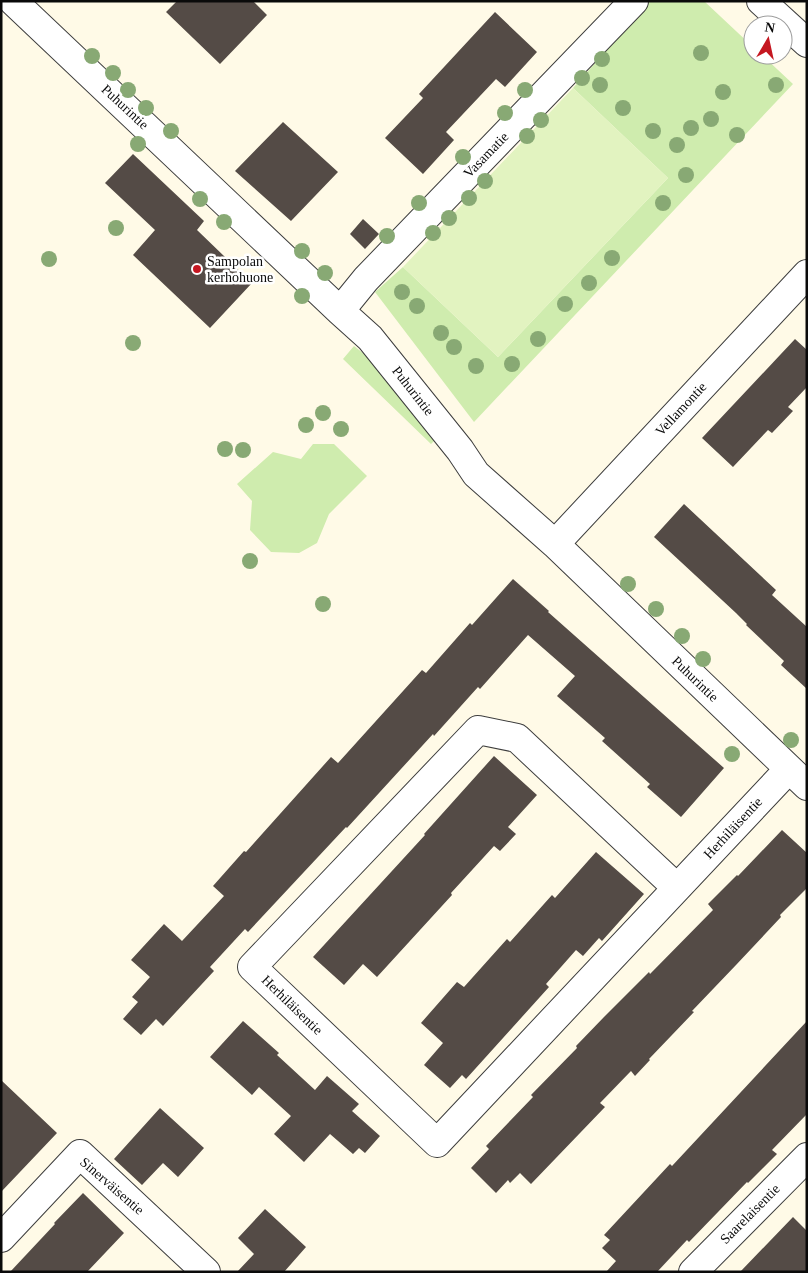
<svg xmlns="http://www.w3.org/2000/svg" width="808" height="1273" viewBox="0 0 808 1273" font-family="Georgia,serif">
	<rect width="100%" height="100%" fill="#fffae7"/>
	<!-- green -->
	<path fill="#cfecae" d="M650,1H704L753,47V55H762L793,84L474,422L375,292L403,267L498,357L668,178L573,88Z
		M354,346L387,372L436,439L431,444L343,359Z
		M313,444H334L367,476L329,514L317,543L299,553L271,552L250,530L252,501L237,484L273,452L301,459Z"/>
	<!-- pitch -->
	<path fill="#e2f3c0" d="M573,88L668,178L498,357L403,267Z"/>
	<!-- building -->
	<path fill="#544b46" d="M177,1H253L267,15L220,64L166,12Z
		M495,12L537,52L505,87L496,79L446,132L454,140L423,174L385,138L423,98L419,94Z
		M283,122L338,172L291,221L235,171Z
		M133,154L204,221L197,230L252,283L210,328L133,255L155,230L105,183Z
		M363,219L379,234L365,249L350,234Z
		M795,339L807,350V387L788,407L793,411L772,433L768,430L733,467L702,438Z
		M684,504L776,590L772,595L807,627V689L781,665L784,661L746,625L747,624L736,613L654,537Z
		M513,579L549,611L548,612L724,768L681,817L647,787L650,784L602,741L605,738L557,696L575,676L528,635L480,689L478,687L434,736L433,734L347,828L346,827L248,932L245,929L210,967L214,971L163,1026L156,1019L141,1035L123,1019L138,1002L132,997L150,977L131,960L164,924L182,941L224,896L213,886L244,851L246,852L331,757L338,763L422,670L426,673L470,623L472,625Z
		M494,756L537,795L508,827L516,834L500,851L494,846L451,893L452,895L377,977L363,964L344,985L313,957L425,835L424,834Z
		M782,830L807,853V888L780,915L781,917L736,965L692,1011L694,1012L649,1059L650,1060L635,1076L631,1071L600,1103L605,1107L531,1184L520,1173L510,1183L508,1180L496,1193L471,1168L489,1149L486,1146L533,1097L531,1095L577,1048L576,1046L604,1017L649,972L650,974L713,910L708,904L737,875L738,876Z
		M596,852L644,894L602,941L599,938L583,956L576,950L546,984L549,987L466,1079L462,1075L450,1088L424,1065L443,1043L421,1023L457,982L464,987L507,939L510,942L552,895L555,898Z
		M243,1021L279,1053L277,1055L315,1090L327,1076L359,1104L352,1111L380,1136L365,1153L359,1148L353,1154L330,1134L304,1162L274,1134L291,1116L259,1087L252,1095L210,1057Z
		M807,1021V1114L772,1150L777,1154L748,1183L747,1182L689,1242L687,1240L657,1272H606L616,1261L602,1248L610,1240L604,1235L670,1164L672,1166Z
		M1,1080L57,1133L1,1192Z
		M160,1108L204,1148L178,1177L163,1163L142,1185L114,1159Z
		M83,1193L124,1233L87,1272H10L55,1224L54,1223Z
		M265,1209L306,1247L284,1272H237L254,1254L238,1238Z
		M793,1217L807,1231V1272H740Z"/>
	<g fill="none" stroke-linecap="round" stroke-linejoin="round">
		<defs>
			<path id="minor" d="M13,1L340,311L370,338L460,450L476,474L555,544L807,786
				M761,1L807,43
				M340,311L366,279L634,1
				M555,544L807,274
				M677,888L517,738L478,730L252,967L437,1143L789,769
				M1,1238L80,1154L206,1272
				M693,1272L807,1157"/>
		</defs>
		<!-- minor casing -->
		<use href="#minor" stroke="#3d3d3d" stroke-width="30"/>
		<!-- minor -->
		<use href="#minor" stroke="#fff" stroke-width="28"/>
	</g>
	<!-- trees -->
	<g fill="#88a974">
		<circle cx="701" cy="53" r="8"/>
		<circle cx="92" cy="56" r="8"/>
		<circle cx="602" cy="59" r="8"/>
		<circle cx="113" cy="73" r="8"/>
		<circle cx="582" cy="78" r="8"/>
		<circle cx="600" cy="85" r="8"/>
		<circle cx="776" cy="85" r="8"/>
		<circle cx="128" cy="90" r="8"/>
		<circle cx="525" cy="90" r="8"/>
		<circle cx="723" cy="92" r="8"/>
		<circle cx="146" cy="108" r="8"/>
		<circle cx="623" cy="108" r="8"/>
		<circle cx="505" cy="113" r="8"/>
		<circle cx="711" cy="119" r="8"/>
		<circle cx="541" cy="120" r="8"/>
		<circle cx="691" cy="128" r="8"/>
		<circle cx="171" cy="131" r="8"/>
		<circle cx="653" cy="131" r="8"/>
		<circle cx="737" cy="135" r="8"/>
		<circle cx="527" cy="136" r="8"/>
		<circle cx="138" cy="144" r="8"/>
		<circle cx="677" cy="145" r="8"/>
		<circle cx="463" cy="157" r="8"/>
		<circle cx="686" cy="175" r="8"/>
		<circle cx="485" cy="181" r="8"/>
		<circle cx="469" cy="198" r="8"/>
		<circle cx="200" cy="199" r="8"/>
		<circle cx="419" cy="203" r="8"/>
		<circle cx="663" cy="203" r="8"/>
		<circle cx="449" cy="218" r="8"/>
		<circle cx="224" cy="222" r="8"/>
		<circle cx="116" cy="228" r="8"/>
		<circle cx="433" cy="233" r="8"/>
		<circle cx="387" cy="236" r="8"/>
		<circle cx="302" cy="251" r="8"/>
		<circle cx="612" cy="258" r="8"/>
		<circle cx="49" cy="259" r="8"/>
		<circle cx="325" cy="273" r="8"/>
		<circle cx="589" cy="283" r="8"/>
		<circle cx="402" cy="292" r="8"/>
		<circle cx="302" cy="296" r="8"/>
		<circle cx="565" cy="304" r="8"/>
		<circle cx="417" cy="306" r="8"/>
		<circle cx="441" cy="333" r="8"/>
		<circle cx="538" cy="339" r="8"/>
		<circle cx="133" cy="343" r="8"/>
		<circle cx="454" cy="347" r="8"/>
		<circle cx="512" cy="364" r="8"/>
		<circle cx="476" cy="366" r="8"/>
		<circle cx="323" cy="413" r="8"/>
		<circle cx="306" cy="425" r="8"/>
		<circle cx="341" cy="429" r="8"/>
		<circle cx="225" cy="449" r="8"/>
		<circle cx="243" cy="450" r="8"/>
		<circle cx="250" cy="561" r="8"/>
		<circle cx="628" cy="584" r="8"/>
		<circle cx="323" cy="604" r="8"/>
		<circle cx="656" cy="609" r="8"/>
		<circle cx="682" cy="636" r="8"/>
		<circle cx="703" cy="659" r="8"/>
		<circle cx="791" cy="740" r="8"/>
		<circle cx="732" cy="754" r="8"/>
	</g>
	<!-- markers -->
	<circle fill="#c51721" stroke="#fff" stroke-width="2" cx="197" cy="269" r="5"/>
	<g text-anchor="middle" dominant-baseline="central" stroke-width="5" stroke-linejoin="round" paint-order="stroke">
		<!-- street labels -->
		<g font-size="14" fill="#0a0a0a" stroke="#fff">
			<text transform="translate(125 107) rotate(43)">Puhurintie</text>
			<text transform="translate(486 155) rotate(-46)">Vasamatie</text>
			<text transform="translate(413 391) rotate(52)">Puhurintie</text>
			<text transform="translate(681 409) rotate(-47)">Vellamontie</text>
			<text transform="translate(695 679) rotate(44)">Puhurintie</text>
			<text transform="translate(733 828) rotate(-47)">Herhiläisentie</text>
			<text transform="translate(292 1005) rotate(44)">Herhiläisentie</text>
			<text transform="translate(112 1186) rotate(41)">Sinerväisentie</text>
			<text transform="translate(750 1214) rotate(-45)">Saarelaisentie</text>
		</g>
		<!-- poi labels -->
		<g font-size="14" fill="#0a0a0a" stroke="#fff" text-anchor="start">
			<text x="207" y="261">Sampolan<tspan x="207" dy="16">kerhohuone</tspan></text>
		</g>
	</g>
	<!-- border -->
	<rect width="808" height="1273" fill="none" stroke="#0a0a0a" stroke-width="5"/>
	<!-- north arrow -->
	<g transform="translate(768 40) rotate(9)"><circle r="24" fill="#ffffff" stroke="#9d9d9d"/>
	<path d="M0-4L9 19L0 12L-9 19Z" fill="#c51721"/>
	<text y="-8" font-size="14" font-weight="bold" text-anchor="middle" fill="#0a0a0a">N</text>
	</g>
</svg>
